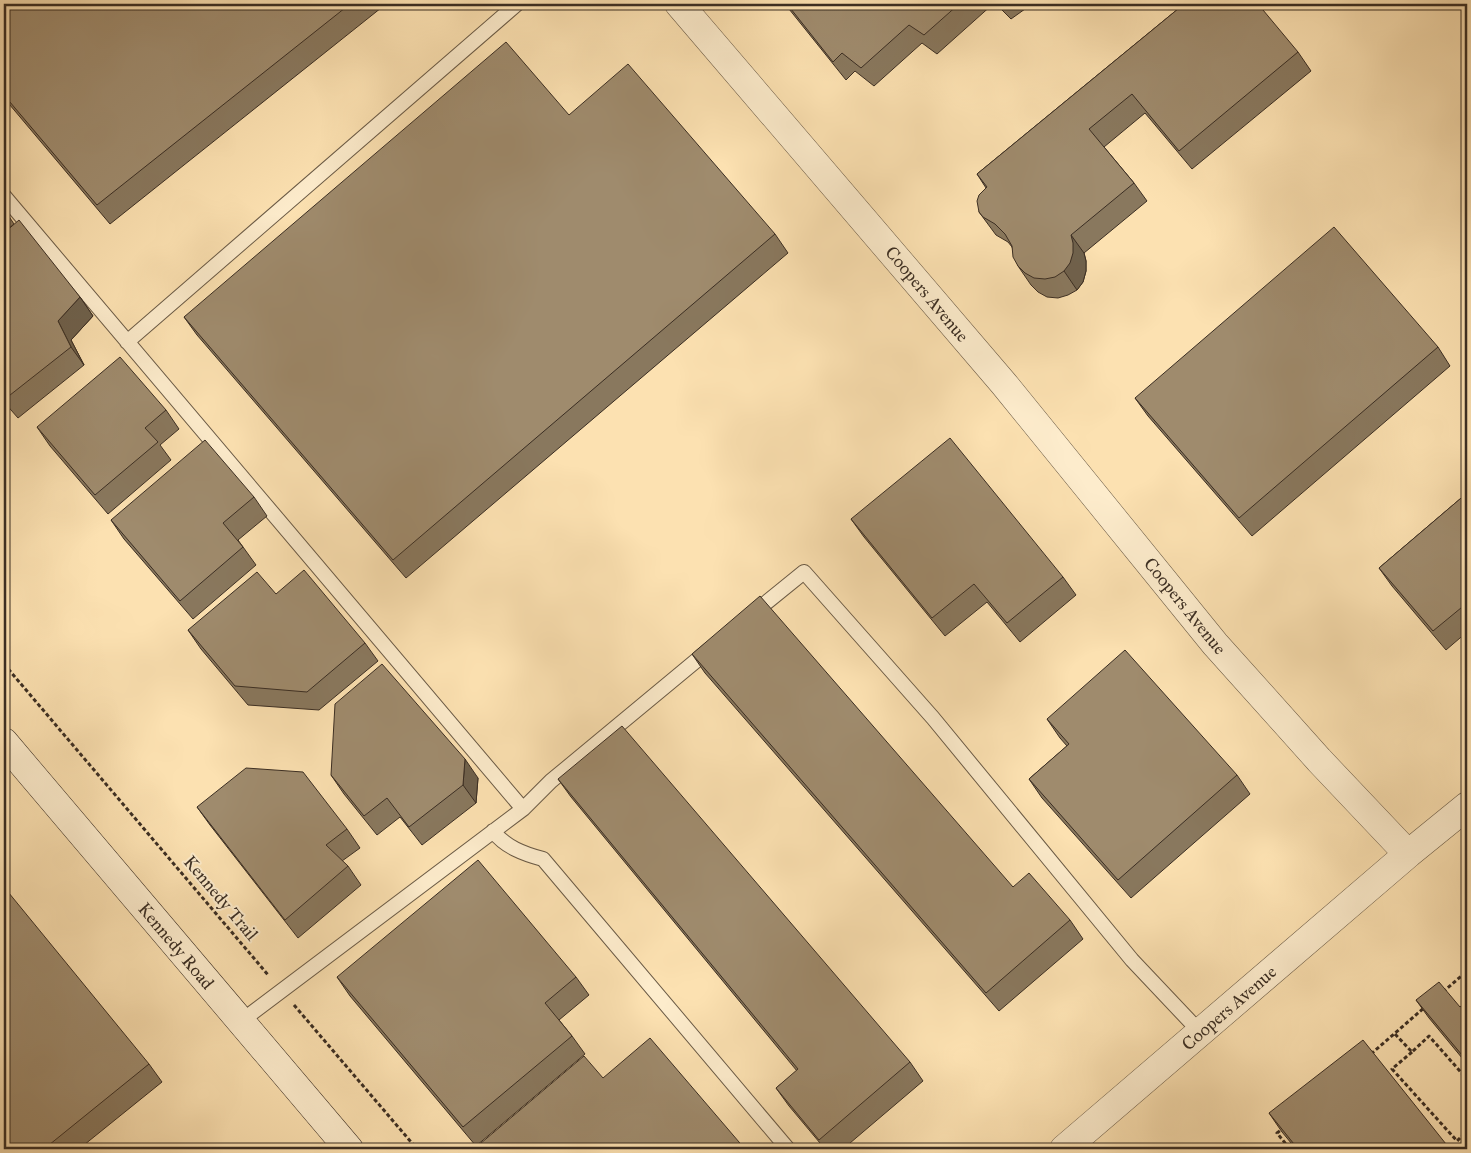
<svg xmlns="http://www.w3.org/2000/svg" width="1471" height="1153" viewBox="0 0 1471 1153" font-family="'IM FELL Great Primer',serif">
	<rect width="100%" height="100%" fill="#fce1b1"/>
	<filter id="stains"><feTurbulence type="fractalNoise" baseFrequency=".004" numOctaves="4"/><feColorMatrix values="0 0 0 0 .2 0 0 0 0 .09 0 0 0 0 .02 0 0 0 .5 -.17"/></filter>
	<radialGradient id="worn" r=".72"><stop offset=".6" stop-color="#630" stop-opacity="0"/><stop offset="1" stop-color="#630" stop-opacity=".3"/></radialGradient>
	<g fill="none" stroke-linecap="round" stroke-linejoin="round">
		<defs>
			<path id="lane" d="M4,196L523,809
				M127,342L517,4
				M751,615L804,572L933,718L1132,960L1201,1033
				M493,831C505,847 524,854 543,859L788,1149
				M240,1022L523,809L551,781L709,650"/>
			<path id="street" d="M679,4L1004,384L1215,644L1319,760L1408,854
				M1064,1149L1408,854L1467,806"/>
			<path id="secondary" d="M4,742L349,1149"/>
		</defs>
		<!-- lane casing -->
		<use href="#lane" stroke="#6b5b46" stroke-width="16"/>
		<!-- street casing -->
		<use href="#street" stroke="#6b5b46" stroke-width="29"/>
		<!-- secondary casing -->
		<use href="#secondary" stroke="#3b2e23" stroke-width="29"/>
		<!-- path -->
		<path stroke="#3b2e23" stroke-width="3" stroke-dasharray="4 2.5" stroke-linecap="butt" d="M4,664L269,976
			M1443,992L1467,971
			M294,1005L417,1149
			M1395,1034L1412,1052L1429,1036L1467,1079
			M1412,1052L1392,1069L1457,1141L1467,1131
			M1371,1054L1425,1007
			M1285,1127L1277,1133L1290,1149"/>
		<!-- lane -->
		<use href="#lane" stroke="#fdeccc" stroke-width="14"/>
		<!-- street -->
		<use href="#street" stroke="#fdeccc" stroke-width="28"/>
		<!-- secondary -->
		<use href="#secondary" stroke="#fdeccc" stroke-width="28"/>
	</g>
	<!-- wall -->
	<path fill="#89785e" stroke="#3b2e23" d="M4,4H386L110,224L4,98Z
		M785,4H993L937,54L922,43L874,86L855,71L846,80Z
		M996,4H1032L1011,19Z
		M1184,4L1298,52L1311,71L1192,169L1145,113L1104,147L1134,183L1147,201L1084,253L1086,261V271L1083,282L1077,290L1068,295L1058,298L1047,297L1038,292L1031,285L1018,266L1012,247L1008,242L996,235L979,212L986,188L977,174Z
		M569,115L775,234L788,253L406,578L197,335L184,317Z
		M4,209L14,224L4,232Z
		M4,233L80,297L93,316L71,340L84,365L18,418L4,402Z
		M1438,347L1450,366L1252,536L1148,416L1135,398Z
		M166,410L179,429L160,445L171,460L108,514L50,446L37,427Z
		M1467,493V632L1446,650L1392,586L1379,568Z
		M254,497L267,516L238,540L256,565L193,619L124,539L111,520Z
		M851,519L1063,577L1076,595L1020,642L987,602L945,636L864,537Z
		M276,594L365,643L378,661L319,710L248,705L201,649L188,630Z
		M692,654L1013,887L1070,920L1083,939L999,1011L705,673Z
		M1047,719L1237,775L1250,794L1131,898L1042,798L1029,779L1067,746L1060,738Z
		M331,775L478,778L476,803L422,845L400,817L377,835L344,794Z
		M558,779L910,1062L923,1081L843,1149H825L789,1106L776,1088L797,1071L571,797Z
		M197,807L347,829L360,848L342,861L348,866L361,885L298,938L210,825Z
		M337,977H576L589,995L559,1020L572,1036L585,1054L476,1146L350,996Z
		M1416,1000L1460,1007L1467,1001V1064L1429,1018Z
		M149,1064L162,1082L79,1149H4Z
		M1269,1113L1450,1149H1296L1282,1132Z"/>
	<!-- shaded-wall -->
	<path fill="#6f614c" stroke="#3b2e23" d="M1071,235L1084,253L1086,261V271L1083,282L1077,290L1064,271Z
		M80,297L93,316L71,340L84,365L71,347L58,321Z
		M465,759L478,778L476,803L463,785Z"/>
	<!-- building -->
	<path fill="#9f8b6d" stroke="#3b2e23" d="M4,4H350L97,205L4,95Z
		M787,4H959L924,35L909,25L861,68L842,53L833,62Z
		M1184,4H1258L1298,52L1179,151L1132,94L1089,129L1134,183L1071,235L1073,243V253L1070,263L1064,271L1055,277L1045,279L1034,278L1025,273L1018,266L1013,257L1012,246L1005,234L995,224L983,217L979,212L977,201L979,195L987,187L977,174Z
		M506,42L569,115L628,64L775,234L393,560L184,317Z
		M19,220L80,297L58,321L71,347L5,399L4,398V233Z
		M1334,227L1438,347L1239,518L1135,398Z
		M120,357L166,410L145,428L158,442L95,495L37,427Z
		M950,438L1063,577L1007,623L974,584L932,618L851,519Z
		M205,440L254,497L223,523L243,547L180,601L111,520Z
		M1467,493V603L1433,631L1379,568Z
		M304,570L365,643L307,692L235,686L188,630L257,572L276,594Z
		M760,596L1013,887L1029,873L1070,920L986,993L692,654Z
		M1125,650L1237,775L1118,880L1029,779L1069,744L1047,719Z
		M382,664L465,759L463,785L409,827L387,798L364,816L331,775L335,704Z
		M622,726L910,1062L819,1140L776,1088L798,1069L558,779Z
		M246,768L303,772L347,829L326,845L348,866L285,920L197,807Z
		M478,860L576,977L545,1003L572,1036L463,1127L337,977Z
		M4,887L149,1064L44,1149H4Z
		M1439,982L1460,1007L1467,1001V1061L1416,1000Z
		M650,1038L745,1149H474L584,1056L603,1078Z
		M1363,1040L1450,1149H1298L1269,1113Z"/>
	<g text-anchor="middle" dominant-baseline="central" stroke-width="4" stroke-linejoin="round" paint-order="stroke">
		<!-- street labels -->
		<g font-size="18" fill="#3b2e23" stroke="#fdeccc">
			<text transform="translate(927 294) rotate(50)">Coopers Avenue</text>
			<text transform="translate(1185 606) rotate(51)">Coopers Avenue</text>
			<text transform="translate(221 898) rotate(50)">Kennedy Trail</text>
			<text transform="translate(176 946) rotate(50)">Kennedy Road</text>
			<text transform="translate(1229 1008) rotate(-41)">Coopers Avenue</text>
		</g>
	</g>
	<!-- margin -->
	<rect width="1471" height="1153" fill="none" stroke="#fce1b1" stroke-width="20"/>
	<rect x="5" y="5" width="1461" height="1143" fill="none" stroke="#3b2e23" stroke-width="2.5"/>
	<rect x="10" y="10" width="1451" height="1133" fill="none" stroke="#3b2e23"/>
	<rect width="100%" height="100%" filter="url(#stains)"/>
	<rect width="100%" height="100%" fill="url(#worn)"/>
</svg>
